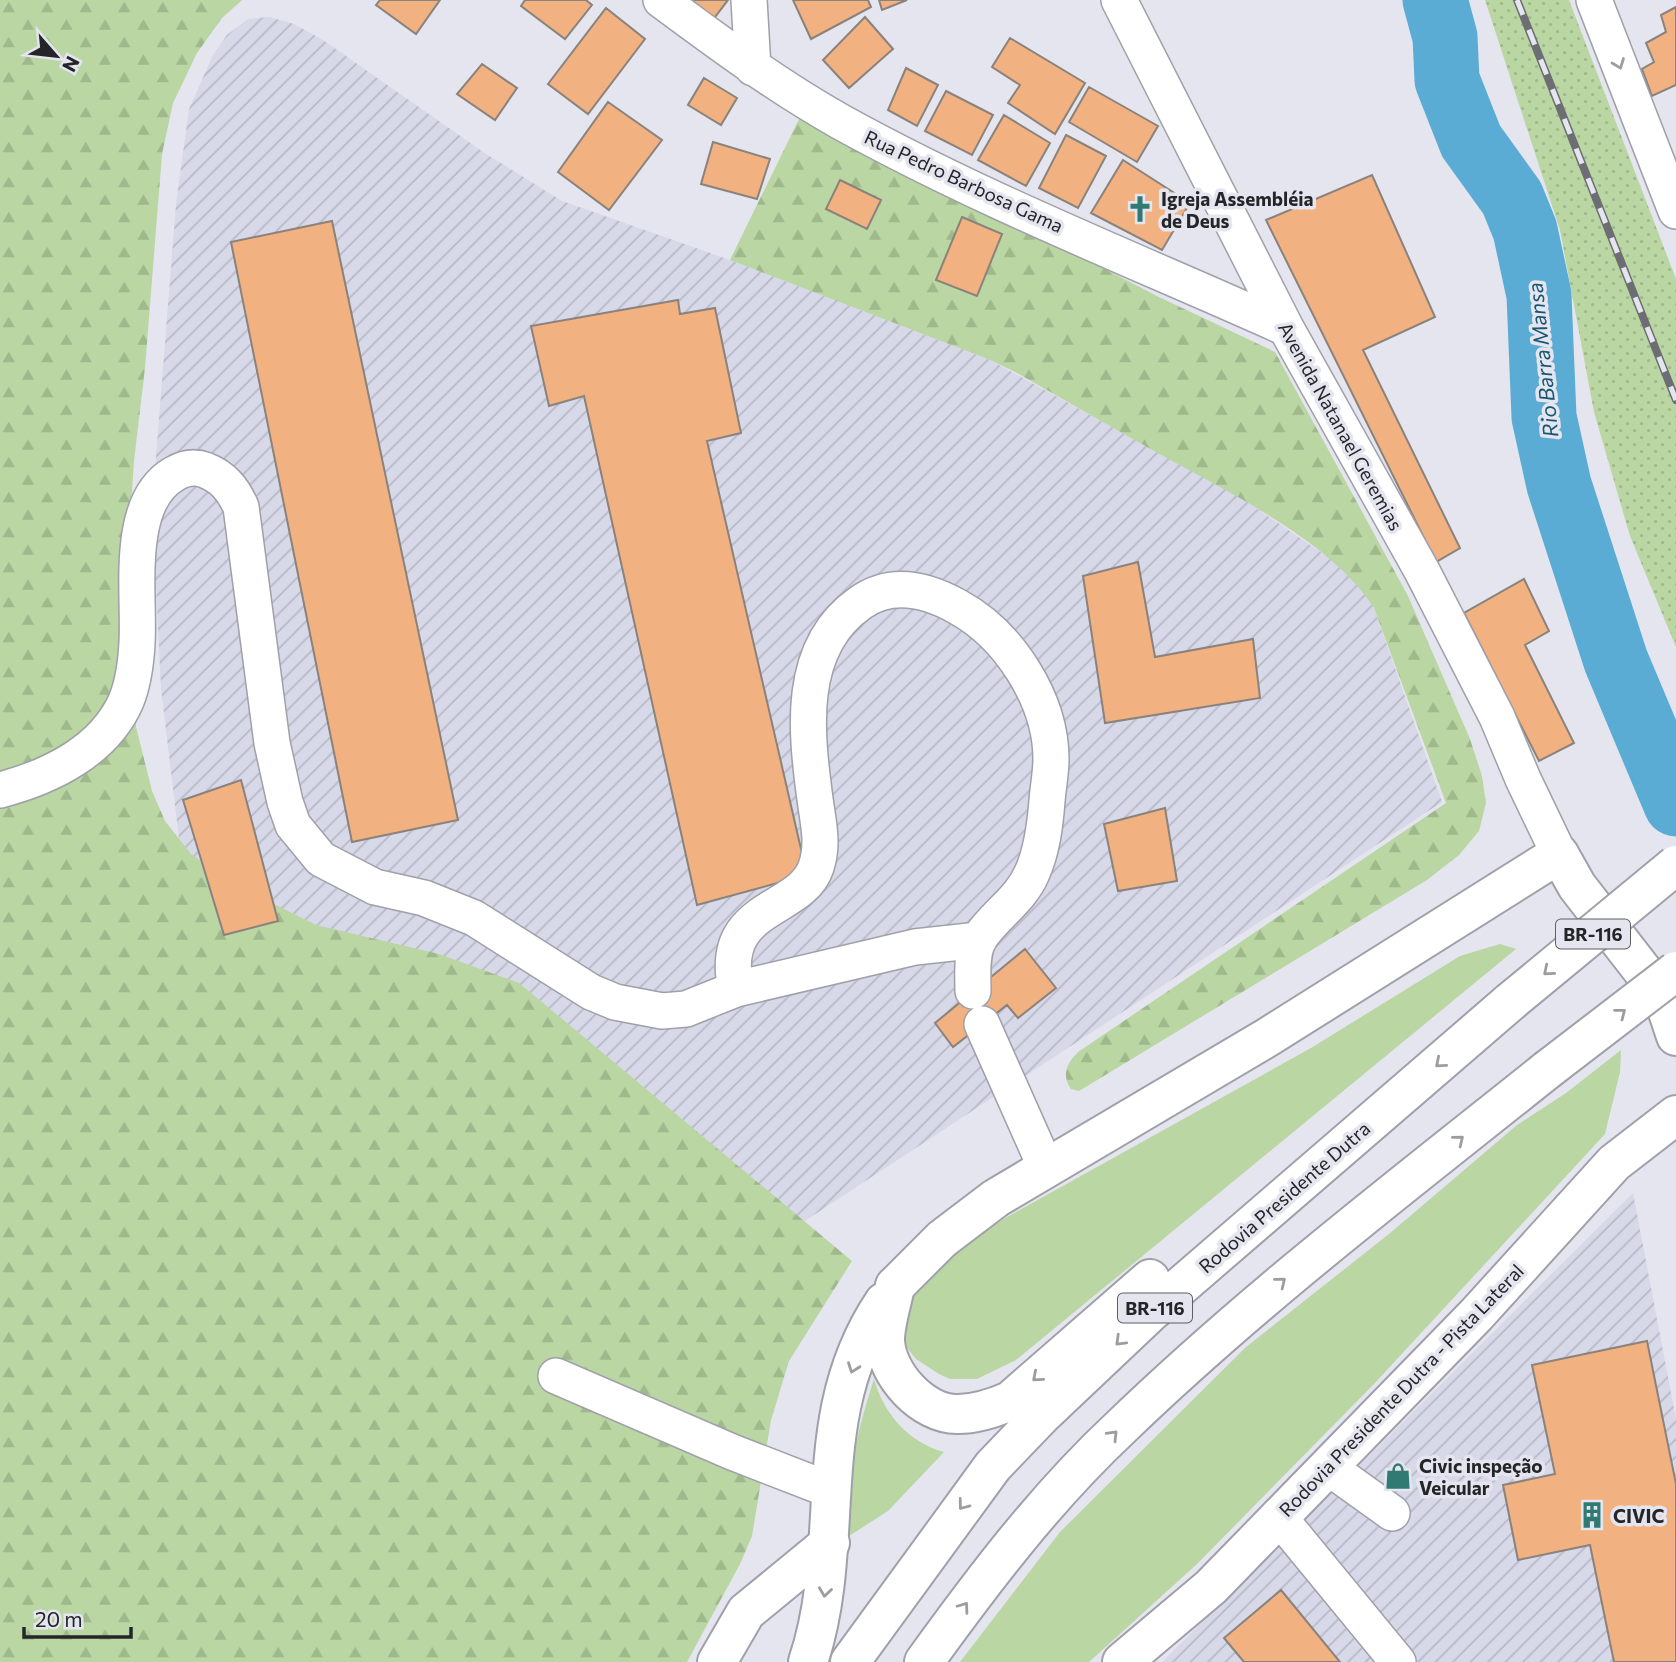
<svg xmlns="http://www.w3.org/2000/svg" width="1676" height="1662" viewBox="0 0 1676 1662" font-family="Commissioner,sans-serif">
	<defs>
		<pattern id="industrial-furrows" width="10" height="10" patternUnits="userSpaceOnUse" patternTransform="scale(1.75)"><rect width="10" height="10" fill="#d7d8e8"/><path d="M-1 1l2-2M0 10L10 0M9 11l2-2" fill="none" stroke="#b8b9c7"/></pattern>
		<pattern id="forest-firs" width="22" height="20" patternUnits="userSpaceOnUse" patternTransform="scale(1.75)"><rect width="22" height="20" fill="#b9d6a3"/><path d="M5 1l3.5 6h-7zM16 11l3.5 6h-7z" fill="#9fb88c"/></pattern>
		<pattern id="park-dots" width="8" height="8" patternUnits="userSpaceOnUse" patternTransform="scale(1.75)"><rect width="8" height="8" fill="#b9d6a3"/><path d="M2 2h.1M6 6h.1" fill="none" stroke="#9fb88c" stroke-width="1.8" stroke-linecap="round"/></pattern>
	</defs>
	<rect width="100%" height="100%" fill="#e4e5ee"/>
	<!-- industrial -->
	<path fill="url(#industrial-furrows)" d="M269,17L294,24L323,40L486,154L562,201L730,260L988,359L1240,497L1338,564L1362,589L1374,608L1442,802L785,1234L187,906L161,688L152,507L176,204L189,109L213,55L227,35L248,19Z
		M1633,1193L1676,1419V1662H1162Z"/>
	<!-- green -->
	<path fill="#b9d6a3" d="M1500,944L1516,949L1016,1360L977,1379H950L939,1374L916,1359L908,1349L902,1336L905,1304L921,1282L970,1241L1007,1217L1311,1048L1460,956Z
		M1621,1050L1620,1072L1605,1134L1374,1384L1197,1564L1089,1662H960L1060,1532L1246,1347L1389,1234L1517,1125L1566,1093Z
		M874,1379C884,1414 908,1442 944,1452L888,1511L849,1536C845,1481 857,1431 874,1379Z"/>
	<!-- forest -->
	<path fill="url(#forest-firs)" d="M0,0H242L222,18L197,53L173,103L162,154L145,368L134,461L123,623L136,727L152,791L165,821L191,854L232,883L316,925L439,954L519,983L852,1261L789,1361L771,1420L752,1536L740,1564L687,1662H0Z
		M802,113L1159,297L1275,352L1408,596L1470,739L1482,776L1486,803L1479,831L1459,855L1427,880L1079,1091L1071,1089C1061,1075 1067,1063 1078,1052L1446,803L1374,608C1332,541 1224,490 1156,452C1109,426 1063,399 1017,373L988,359L730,260Z"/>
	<!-- park -->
	<path fill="url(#park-dots)" d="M1485,0H1569L1676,279V647L1630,536L1594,412L1560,230Z"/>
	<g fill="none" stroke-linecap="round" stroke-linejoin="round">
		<!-- river -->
		<path stroke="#5bacd5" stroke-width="65" d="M1435,0L1445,37L1447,80L1471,141L1512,198L1525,230L1539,295L1544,417L1559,485L1616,661L1676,804"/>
	</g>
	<!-- building -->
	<path fill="#f2b181" stroke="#8a827c" stroke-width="2" d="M380,0H440L416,34L376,5Z
		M525,0H586L592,5L565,39L521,6Z
		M686,0H728L712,21Z
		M793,0H868L871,7L811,39Z
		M879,0H907L882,10Z
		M1676,7V85L1652,96L1642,69L1654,62L1646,43L1666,32L1661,15Z
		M606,8L645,39L588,114L548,84Z
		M865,17L893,49L849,88L823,60Z
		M1010,38L1085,83L1055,134L1008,103L1020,85L992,67Z
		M482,64L517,88L495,120L457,94Z
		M906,68L938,85L917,126L888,110Z
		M704,78L737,98L721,125L688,105Z
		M1089,87L1158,126L1137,162L1069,122Z
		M946,91L993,115L972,155L925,131Z
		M608,102L662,140L609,210L558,172Z
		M1004,115L1050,143L1026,186L978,160Z
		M1066,135L1106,156L1078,208L1039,188Z
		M713,142L770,159L757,199L701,184Z
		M1123,160L1190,203L1162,250L1091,213Z
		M1372,175L1435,317L1363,350L1460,548L1436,562L1266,220Z
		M840,180L881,200L867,229L826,209Z
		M962,217L1002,234L977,296L936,280Z
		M332,221L458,820L352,842L231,242Z
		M678,300L680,314L715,308L741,433L707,441L807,875L697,905L584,396L549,406L531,326Z
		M1138,562L1155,657L1253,639L1260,698L1105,723L1083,576Z
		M1524,579L1549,631L1525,645L1574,743L1539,761L1464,613Z
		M241,780L278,921L224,935L183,800Z
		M1165,808L1177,881L1118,891L1104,824Z
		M1025,949L1056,988L1018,1018L1007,1005L953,1047L935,1023Z
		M1647,1341L1676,1484V1662H1614L1590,1545L1518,1560L1503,1485L1555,1474L1532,1365Z
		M1281,1590L1340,1662H1244L1224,1638Z"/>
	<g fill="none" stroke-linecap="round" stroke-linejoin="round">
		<defs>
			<path id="minor" d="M661,0C719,43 777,86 841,122C984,201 1137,261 1286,328
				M749,0L753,68
				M1119,0L1286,328L1422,571L1497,717L1523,779L1559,854
				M1594,0L1676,211
				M0,790C50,777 104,751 126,701C133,684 136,662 137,643C140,595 124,503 174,474C184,468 194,466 205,470C223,477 233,489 241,507L272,743L285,802L293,825L321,859L375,887L424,898L474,918L591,992L615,1002L662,1011L686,1009L736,989C717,904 801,913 816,867C824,844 818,822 815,799C806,732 796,648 860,603C891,581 926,589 958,607C1009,635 1051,700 1051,759C1051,773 1048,787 1047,801C1045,826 1042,851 1032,873C1020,901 995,914 979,939C971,954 973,975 973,991
				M736,989L915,947L979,940
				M982,1024L1046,1168
				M556,1376L732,1452L830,1490
				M1328,1467L1392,1513
				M1278,1516L1398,1662"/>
			<path id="major" d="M895,1286L942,1239L996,1198L1268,1037L1559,854L1577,886L1663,997L1676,1036
				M717,1662L746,1612L830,1543
				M1122,1662L1211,1587L1476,1315L1614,1163L1676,1115"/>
			<path id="highway" d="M895,1286C892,1303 885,1323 885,1340C886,1374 923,1415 958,1414C977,1414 994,1408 1010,1401L1150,1279
				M808,1662C849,1539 806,1418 884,1302
				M850,1662L993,1466L1041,1416L1152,1311L1510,1002
				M924,1662C984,1579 1046,1497 1121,1427C1255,1298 1402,1186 1547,1070"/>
		</defs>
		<!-- minor casing -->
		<use href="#minor" stroke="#9fa0a9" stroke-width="38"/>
		<!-- major casing -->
		<use href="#major" stroke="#9fa0a9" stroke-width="42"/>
		<!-- highway casing -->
		<use href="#highway" stroke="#9fa0a9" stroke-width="42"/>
		<!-- minor -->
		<use href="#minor" stroke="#fff" stroke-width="35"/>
		<!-- major -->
		<use href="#major" stroke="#fff" stroke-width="38"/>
		<!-- highway -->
		<use href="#highway" stroke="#fff" stroke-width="38"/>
		<defs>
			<path id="rail" d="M1517,0L1676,400"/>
		</defs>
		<!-- rail casing -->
		<use href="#rail" stroke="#6d6e73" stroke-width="8"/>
		<!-- rail -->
		<use href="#rail" stroke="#e4e5ee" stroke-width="5" stroke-dasharray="16" stroke-linecap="butt"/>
		<defs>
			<path id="highway-bridge" d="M1510,1002L1676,865
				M1547,1070L1676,971"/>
		</defs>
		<!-- highway-bridge casing -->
		<use href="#highway-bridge" stroke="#9fa0a9" stroke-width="42" stroke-linecap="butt"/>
		<!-- highway-bridge -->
		<use href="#highway-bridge" stroke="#fff" stroke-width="38"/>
	</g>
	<!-- one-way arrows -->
	<defs><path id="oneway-chevron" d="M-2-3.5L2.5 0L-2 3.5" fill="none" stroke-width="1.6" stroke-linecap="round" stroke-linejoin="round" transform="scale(1.75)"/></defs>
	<g stroke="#9c9d9e">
		<use href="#oneway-chevron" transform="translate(1619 64) rotate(69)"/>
		<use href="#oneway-chevron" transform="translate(1548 971) rotate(140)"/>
		<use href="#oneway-chevron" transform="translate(1621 1013) rotate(-38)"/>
		<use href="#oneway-chevron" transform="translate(1440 1063) rotate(139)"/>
		<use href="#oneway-chevron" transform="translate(1459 1140) rotate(-39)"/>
		<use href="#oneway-chevron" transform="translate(1281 1282) rotate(-39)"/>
		<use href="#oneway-chevron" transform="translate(1120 1341) rotate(136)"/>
		<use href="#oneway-chevron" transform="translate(853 1368) rotate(110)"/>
		<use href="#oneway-chevron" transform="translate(1037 1377) rotate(139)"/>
		<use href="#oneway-chevron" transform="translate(1113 1435) rotate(-46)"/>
		<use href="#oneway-chevron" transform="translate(963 1505) rotate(127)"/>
		<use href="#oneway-chevron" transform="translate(825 1592) rotate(98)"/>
		<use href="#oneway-chevron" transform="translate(964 1607) rotate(-54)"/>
	</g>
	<!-- icons -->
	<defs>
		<symbol id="church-bare" viewBox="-9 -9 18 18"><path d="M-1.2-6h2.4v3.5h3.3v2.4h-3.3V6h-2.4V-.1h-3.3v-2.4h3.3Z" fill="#317973" stroke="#e4e5ee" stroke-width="2.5" paint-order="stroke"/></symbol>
		<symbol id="shop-bare" viewBox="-9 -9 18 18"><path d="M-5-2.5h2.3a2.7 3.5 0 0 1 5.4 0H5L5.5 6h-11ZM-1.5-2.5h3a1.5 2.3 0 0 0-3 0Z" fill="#317973" stroke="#e4e5ee" stroke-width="2.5" paint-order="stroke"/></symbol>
		<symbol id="building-bare" viewBox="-9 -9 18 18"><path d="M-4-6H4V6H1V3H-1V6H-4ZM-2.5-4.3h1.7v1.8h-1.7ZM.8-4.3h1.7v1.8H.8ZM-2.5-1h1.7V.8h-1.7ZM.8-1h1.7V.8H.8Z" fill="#317973" stroke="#e4e5ee" stroke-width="2.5" paint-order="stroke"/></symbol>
	</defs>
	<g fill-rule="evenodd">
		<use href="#church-bare" x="1121" y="190" width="38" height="38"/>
		<use href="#shop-bare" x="1379" y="1457" width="38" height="38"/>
		<use href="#building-bare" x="1573" y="1496" width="38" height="38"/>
	</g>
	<g text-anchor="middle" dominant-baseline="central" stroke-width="7" stroke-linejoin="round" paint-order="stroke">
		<!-- shield labels -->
		<g fill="#e4e5ee" stroke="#5e5f63" stroke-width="2">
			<rect x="1556" y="919.5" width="74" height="29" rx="5"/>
			<rect x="1118" y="1293.5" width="74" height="29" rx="5"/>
		</g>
		<g font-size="18" font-weight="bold" fill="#242528">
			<text x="1593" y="934">BR-116</text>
			<text x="1155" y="1308">BR-116</text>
		</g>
		<!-- street labels -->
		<g font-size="19" fill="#242528" stroke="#e4e5ee">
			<text transform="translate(964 181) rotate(25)">Rua Pedro Barbosa Gama</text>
			<text transform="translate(1341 426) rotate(61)">Avenida Natanael Geremias</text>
			<text transform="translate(1284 1197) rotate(-41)">Rodovia Presidente Dutra</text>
			<text transform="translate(1401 1390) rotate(-46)">Rodovia Presidente Dutra - Pista Lateral</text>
		</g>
		<!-- poi labels -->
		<g font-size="19" font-weight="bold" fill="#242528" stroke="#e4e5ee" text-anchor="start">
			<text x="1161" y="198">Igreja Assembléia<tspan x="1161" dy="22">de Deus</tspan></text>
			<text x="1419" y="1465">Civic inspeção<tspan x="1419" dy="22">Veicular</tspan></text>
			<text x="1613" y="1515">CIVIC</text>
		</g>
		<!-- water labels -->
		<g font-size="21" font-style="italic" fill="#185773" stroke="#e4e5ee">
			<text transform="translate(1542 360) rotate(-96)">Rio Barra Mansa</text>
		</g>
	</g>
	<!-- north arrow -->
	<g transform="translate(56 56) rotate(118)" stroke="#e4e5ee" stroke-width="5" paint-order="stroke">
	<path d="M0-5L12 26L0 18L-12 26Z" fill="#242528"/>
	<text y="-10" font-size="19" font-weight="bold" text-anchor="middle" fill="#242528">N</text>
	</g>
	<!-- scale -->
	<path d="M24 1627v10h107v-10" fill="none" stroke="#242528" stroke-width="3.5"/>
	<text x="35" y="1627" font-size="21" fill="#242528" stroke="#e4e5ee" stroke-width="5" paint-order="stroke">20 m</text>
</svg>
